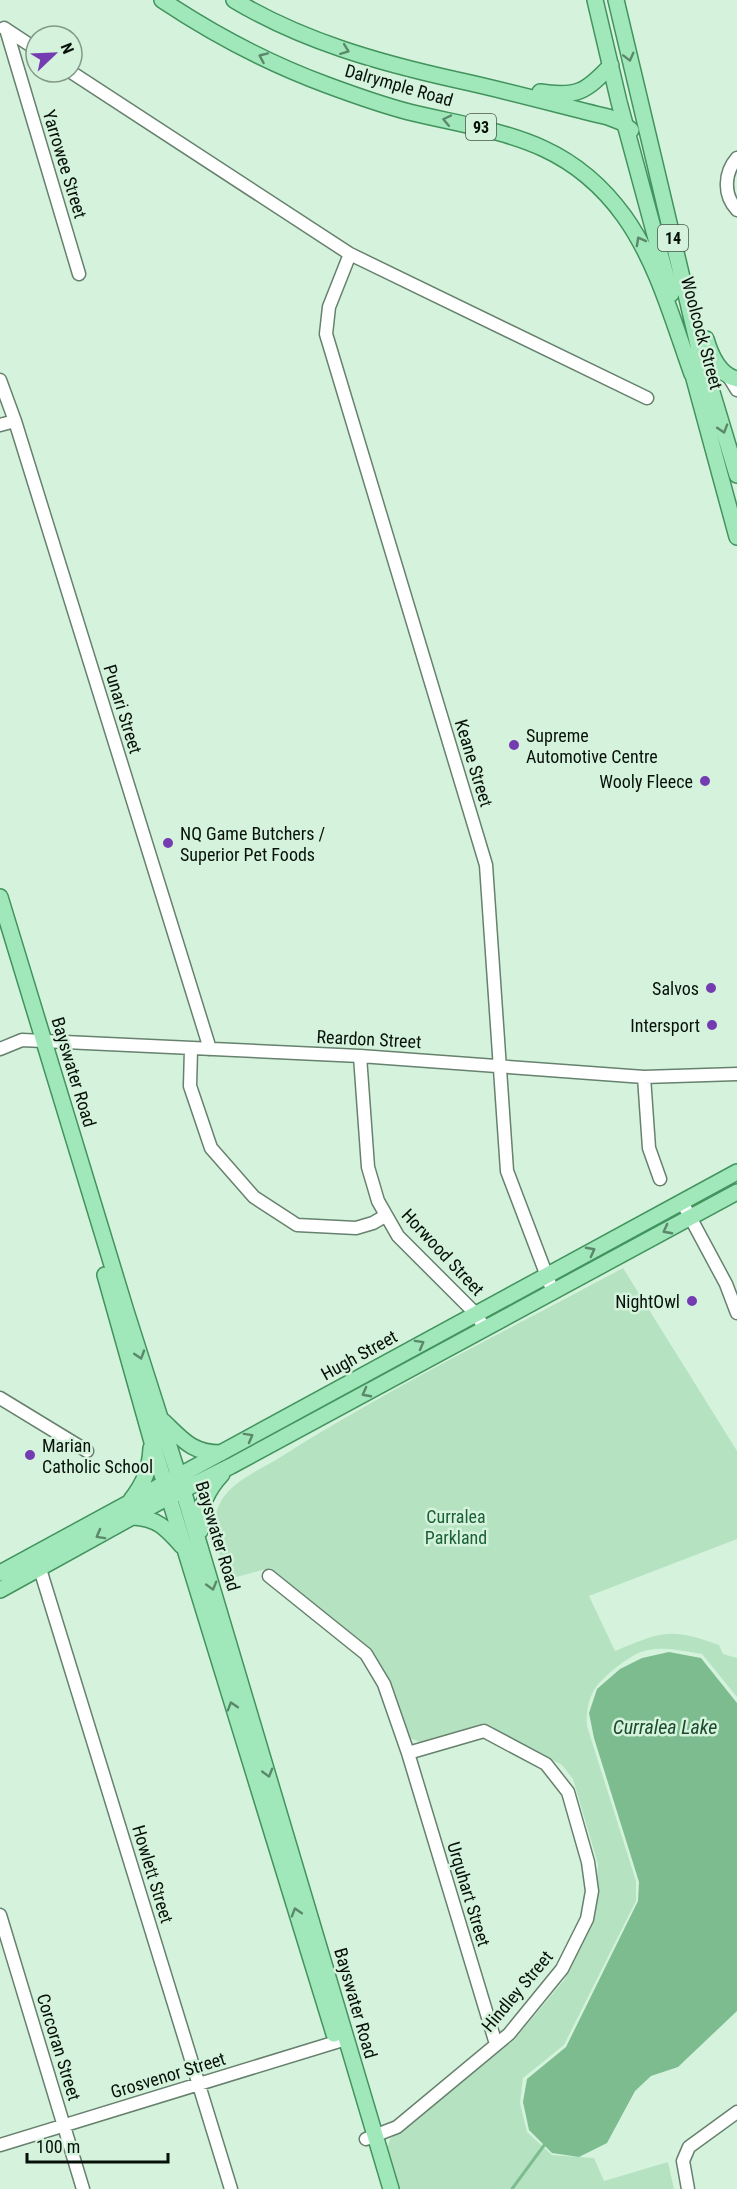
<svg xmlns="http://www.w3.org/2000/svg" width="737" height="2189" viewBox="0 0 737 2189" font-family="'Roboto Condensed',sans-serif">
	<rect width="100%" height="100%" fill="#d5f3dc"/>
	<!-- green -->
	<path fill="#b5e3c1" d="M623,1268L737,1451V1539L589,1596L615,1651C662,1632 669,1627 719,1645L723,1654L737,1658V1697L702,1654C682,1651 661,1645 641,1652C629,1656 601,1678 594,1690C588,1701 586,1713 587,1726L636,1881V1901L564,2045L523,2078L520,2103L527,2132L552,2155L594,2158L604,2181L668,2162L674,2189H399L387,2149L390,2139L514,2040L565,1979L595,1915L598,1864L573,1779L562,1765L484,1723L422,1743L410,1738L403,1722L392,1684L372,1650L270,1568L229,1579C219,1553 206,1528 221,1501C232,1481 260,1470 279,1458C389,1388 508,1330 623,1268Z"/>
	<!-- water -->
	<path fill="#7dbc8f" d="M669,1652L701,1658L737,1703V2011L678,2067L651,2076L635,2091L607,2143L579,2157L552,2153L529,2130L523,2102L527,2079L566,2047L638,1901L639,1882L594,1738L589,1713L597,1689L620,1669L642,1658Z"/>
	<g fill="none" stroke-linecap="round" stroke-linejoin="round">
		<!-- stream -->
		<path stroke="#7dbc8f" stroke-width="3" d="M512,2189L545,2144"/>
		<defs>
			<path id="minor" d="M4,28L36,49
				M6,29L79,274
				M71,72L350,254L647,398
				M737,158C724,173 723,195 737,210
				M350,254L329,307L326,334L486,865L507,1171L553,1292
				M729,377L737,390
				M0,380L15,421L210,1049
				M0,425L15,421
				M0,1049L22,1040L360,1056L644,1077L737,1074
				M191,1049L190,1086L211,1148L254,1197L297,1225L356,1228L373,1223L385,1216
				M360,1056L368,1167L378,1201L398,1236L476,1314L485,1329
				M644,1077L649,1148L660,1179
				M682,1202L726,1284L737,1313
				M0,1398L87,1451
				M40,1569L231,2189
				M269,1576L366,1654L384,1684L408,1753L496,2044
				M0,1915L83,2189
				M366,2139L397,2127L509,2034L562,1969L587,1919L592,1891L588,1862L568,1792L546,1764L484,1731L408,1753
				M0,2145L346,2039
				M688,2189L683,2161L689,2147L737,2112"/>
			<path id="major" d="M162,0C213,34 270,64 327,85C354,95 382,105 409,112C496,133 566,136 624,216C657,262 673,321 692,374
				M234,0C302,41 380,63 457,80C508,91 558,105 608,117L621,122L631,130
				M595,0L619,102L671,294
				M616,0L699,349L737,475
				M540,92C577,98 587,91 611,65
				M706,339C711,356 719,375 737,379
				M690,364L737,537
				M0,897L126,1311L183,1490L391,2189
				M105,1275L152,1442L334,2034
				M163,1421C183,1440 192,1453 221,1453
				M131,1500C144,1483 150,1469 151,1448
				M133,1517C157,1518 166,1528 182,1546
				M200,1531C198,1508 207,1490 222,1474
				M0,1573L737,1172
				M0,1590L161,1501L231,1466L737,1192"/>
		</defs>
		<!-- minor casing -->
		<use href="#minor" stroke="#66816d" stroke-width="15"/>
		<!-- major casing -->
		<use href="#major" stroke="#42935e" stroke-width="18"/>
		<!-- minor -->
		<use href="#minor" stroke="#fff" stroke-width="12"/>
		<!-- major -->
		<use href="#major" stroke="#a0e8b9" stroke-width="15"/>
	</g>
	<!-- one-way arrows -->
	<defs><path id="oneway-chevron" d="M-2-3.5L2.5 0L-2 3.5" fill="none" stroke-width="1.6" stroke-linecap="round" stroke-linejoin="round" transform="scale(1.5)"/></defs>
	<g stroke="#5b876a">
		<use href="#oneway-chevron" transform="translate(345 50) rotate(21)"/>
		<use href="#oneway-chevron" transform="translate(263 57) rotate(-156)"/>
		<use href="#oneway-chevron" transform="translate(629 57) rotate(76)"/>
		<use href="#oneway-chevron" transform="translate(447 120) rotate(-168)"/>
		<use href="#oneway-chevron" transform="translate(640 241) rotate(-119)"/>
		<use href="#oneway-chevron" transform="translate(723 429) rotate(73)"/>
		<use href="#oneway-chevron" transform="translate(667 1230) rotate(152)"/>
		<use href="#oneway-chevron" transform="translate(591 1251) rotate(-28)"/>
		<use href="#oneway-chevron" transform="translate(420 1344) rotate(-29)"/>
		<use href="#oneway-chevron" transform="translate(140 1355) rotate(72)"/>
		<use href="#oneway-chevron" transform="translate(366 1393) rotate(152)"/>
		<use href="#oneway-chevron" transform="translate(249 1437) rotate(-29)"/>
		<use href="#oneway-chevron" transform="translate(100 1535) rotate(151)"/>
		<use href="#oneway-chevron" transform="translate(212 1586) rotate(74)"/>
		<use href="#oneway-chevron" transform="translate(232 1706) rotate(-107)"/>
		<use href="#oneway-chevron" transform="translate(268 1773) rotate(74)"/>
		<use href="#oneway-chevron" transform="translate(296 1912) rotate(-107)"/>
	</g>
	<!-- markers -->
	<g fill="#753bb1" stroke="#d5f3dc" stroke-width="2">
		<circle cx="514" cy="745" r="6"/>
		<circle cx="705" cy="781" r="6"/>
		<circle cx="168" cy="843" r="6"/>
		<circle cx="711" cy="988" r="6"/>
		<circle cx="712" cy="1025" r="6"/>
		<circle cx="692" cy="1301" r="6"/>
		<circle cx="30" cy="1455" r="6"/>
	</g>
	<g text-anchor="middle" dominant-baseline="central" stroke-width="5" stroke-linejoin="round" paint-order="stroke">
		<!-- shield labels -->
		<g fill="#d5f3dc" stroke="#455549" stroke-width="1.5">
			<rect x="466" y="114" width="30" height="26" rx="4.5"/>
			<rect x="658" y="225" width="30" height="26" rx="4.5"/>
		</g>
		<g font-size="16" font-weight="bold" fill="#07110a">
			<text x="481" y="127">93</text>
			<text x="673" y="238">14</text>
		</g>
		<!-- street labels -->
		<g font-size="18" fill="#07110a" stroke="#d5f3dc">
			<text transform="translate(399 85) rotate(16)">Dalrymple Road</text>
			<text transform="translate(65 164) rotate(73)">Yarrowee Street</text>
			<text transform="translate(702 333) rotate(75)">Woolcock Street</text>
			<text transform="translate(123 709) rotate(73)">Punari Street</text>
			<text transform="translate(474 763) rotate(73)">Keane Street</text>
			<text transform="translate(369 1039) rotate(3)">Reardon Street</text>
			<text transform="translate(74 1072) rotate(73)">Bayswater Road</text>
			<text transform="translate(443 1252) rotate(47)">Horwood Street</text>
			<text transform="translate(359 1355) rotate(-29)">Hugh Street</text>
			<text transform="translate(218 1536) rotate(73)">Bayswater Road</text>
			<text transform="translate(153 1874) rotate(73)">Howlett Street</text>
			<text transform="translate(469 1894) rotate(73)">Urquhart Street</text>
			<text transform="translate(517 1991) rotate(-50)">Hindley Street</text>
			<text transform="translate(356 2003) rotate(74)">Bayswater Road</text>
			<text transform="translate(59 2047) rotate(73)">Corcoran Street</text>
			<text transform="translate(168 2075) rotate(-17)">Grosvenor Street</text>
		</g>
		<!-- poi labels -->
		<g font-size="18" fill="#07110a" stroke="#d5f3dc" text-anchor="end">
			<text x="526" y="735" text-anchor="start">Supreme<tspan x="526" dy="21">Automotive Centre</tspan></text>
			<text x="693" y="781">Wooly Fleece</text>
			<text x="180" y="833" text-anchor="start">NQ Game Butchers /<tspan x="180" dy="21">Superior Pet Foods</tspan></text>
			<text x="699" y="988">Salvos</text>
			<text x="700" y="1025">Intersport</text>
			<text x="680" y="1301">NightOwl</text>
			<text x="42" y="1445" text-anchor="start">Marian<tspan x="42" dy="21">Catholic School</tspan></text>
		</g>
		<!-- park labels -->
		<g font-size="18" fill="#1b6036" stroke="#d5f3dc">
			<text x="456" y="1516">Curralea<tspan x="456" dy="21">Parkland</tspan></text>
		</g>
		<!-- water labels -->
		<g font-size="20" font-style="italic" fill="#1b4a2c" stroke="#d5f3dc">
			<text x="665" y="1727">Curralea Lake</text>
		</g>
	</g>
	<!-- north arrow -->
	<g transform="translate(54 54) rotate(67)"><circle r="28" fill="#d5f3dc" stroke="#839988" stroke-width="1.5"/>
	<path d="M0-4.5L10 22L0 15L-10 22Z" fill="#753bb1"/>
	<text y="-9" font-size="16" font-weight="bold" text-anchor="middle" fill="#07110a">N</text>
	</g>
	<!-- scale -->
	<path d="M27 2153v9h141v-9" fill="none" stroke="#07110a" stroke-width="3"/>
	<text x="36" y="2153" font-size="18" fill="#07110a" stroke="#d5f3dc" stroke-width="4.5" paint-order="stroke">100 m</text>
</svg>
